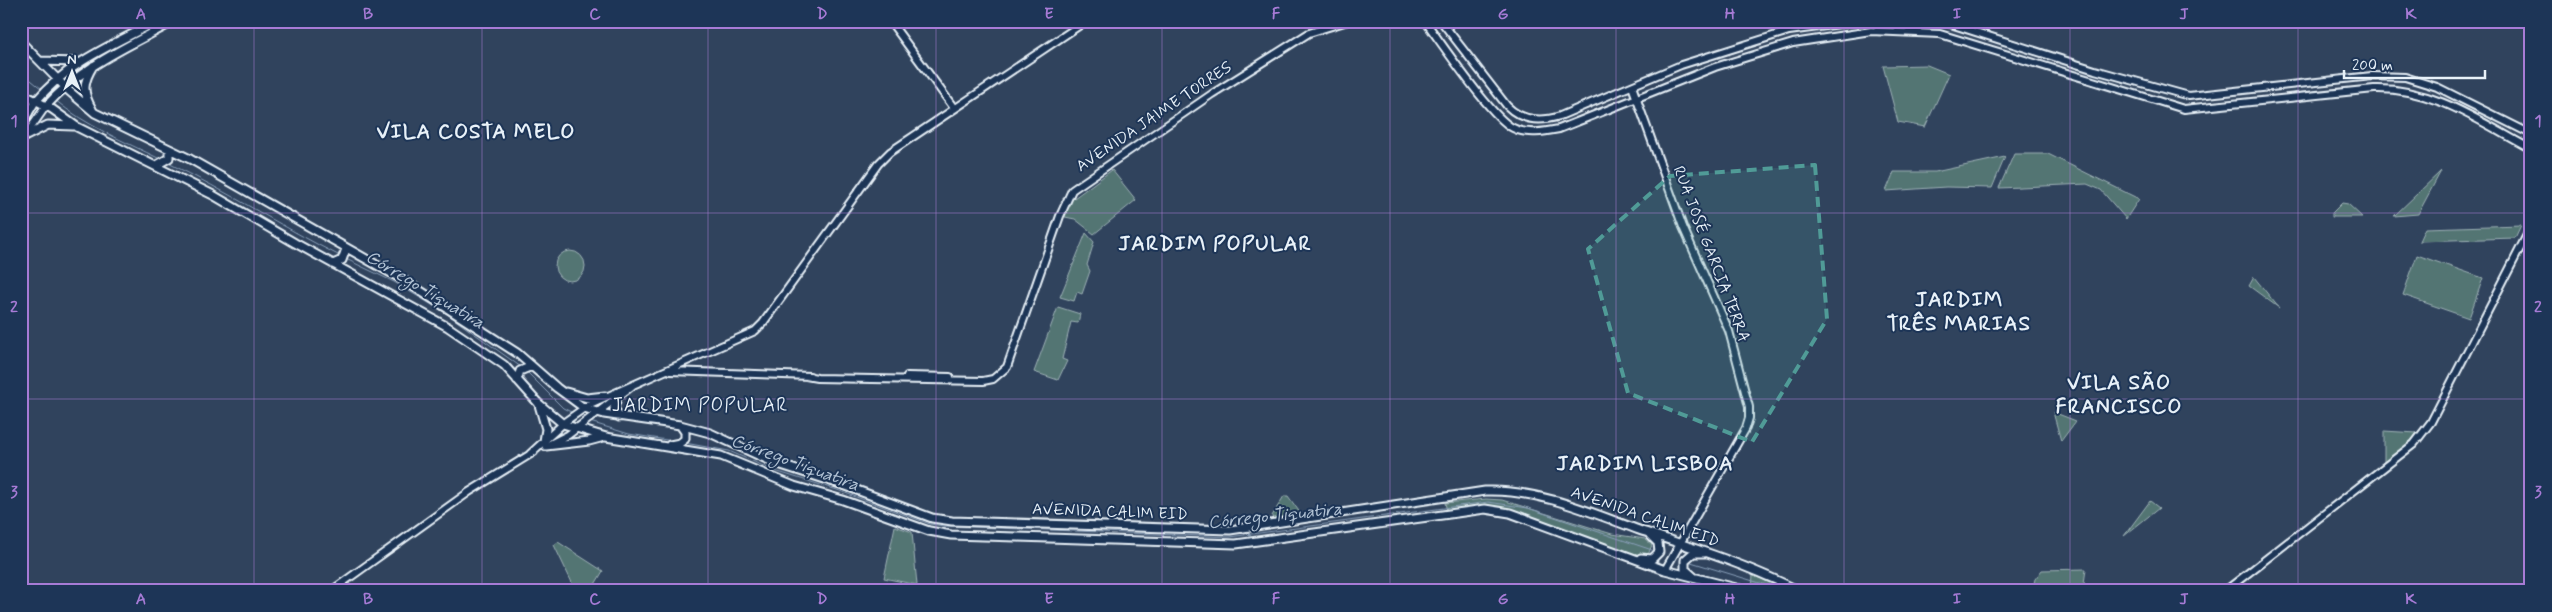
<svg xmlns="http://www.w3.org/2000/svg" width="2552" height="612" viewBox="0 0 2552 612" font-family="Mynerve,sans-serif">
	<rect width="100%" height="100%" fill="#30435d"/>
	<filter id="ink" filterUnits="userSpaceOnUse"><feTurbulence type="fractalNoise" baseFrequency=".02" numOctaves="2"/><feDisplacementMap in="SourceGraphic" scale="10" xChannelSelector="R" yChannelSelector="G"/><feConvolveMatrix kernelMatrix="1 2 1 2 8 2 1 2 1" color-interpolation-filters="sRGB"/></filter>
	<g filter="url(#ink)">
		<!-- green -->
		<path fill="#537473" stroke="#9eb2b6" d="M1927,65L1949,74L1925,127L1898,122L1883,66Z
			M2014,154H2048L2139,199L2126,219L2101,190L2087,184L1999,188Z
			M2005,157L1992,188L1946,187L1886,191L1894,172H1935Z
			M1112,170L1136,200L1094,234L1075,219L1065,217L1070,201Z
			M2441,171L2418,214L2394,216Z
			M2342,203L2348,204L2362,217H2332V213Z
			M2521,225L2515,238L2419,241L2425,228Z
			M1086,233L1094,242L1087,265L1090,271L1082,294L1077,292L1074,301L1060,297Z
			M555 266a15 15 0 1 1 30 0a15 15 0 1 1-30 0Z
			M2417,255L2483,278L2469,318L2403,295Z
			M2254,277L2279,308L2249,286Z
			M1058,307L1080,314L1078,323L1071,322L1062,359L1067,361L1058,380L1034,372Z
			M2053,412L2076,421L2061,441Z
			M2384,431L2417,433L2405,449L2384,464Z
			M1284,496H1288L1301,514L1300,517L1273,520L1272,516Z
			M1486,499L1502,500L1612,534L1645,539L1652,545L1648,555L1631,554L1569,534L1511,509L1494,506L1447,511L1445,503Z
			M2150,501L2159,508L2124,536Z
			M895,526L912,532L917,585L884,578Z
			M558,542L603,571L591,591H576L554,545Z
			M2042,570L2086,569L2083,591H2032L2035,579Z
			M1753,575L1786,591H1757L1752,588Z"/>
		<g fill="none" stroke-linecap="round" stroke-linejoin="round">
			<!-- stream -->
			<path stroke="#8aa0ba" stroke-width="1" d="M21,72L42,89
				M55,100C86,126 124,141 160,159
				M168,163C227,191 282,227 340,256
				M346,259L394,282L447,314L521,367
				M526,371L563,408L573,413
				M590,422L629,434L673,441
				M685,443L729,451L775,471L837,490L930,524L944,526L1230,537L1488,502L1528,508L1652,550
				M1691,562L1786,591"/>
			<defs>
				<path id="secondary" d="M890,21L954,108
					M1425,21C1443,45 1491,117 1513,128C1527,135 1544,132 1559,129L1715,67L1793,43L1871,31L1940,34L2184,109L2374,89C2432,87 2481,122 2531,149
					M1441,21L1507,106C1522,121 1541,122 1560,116L1681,65L1789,31L1862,21
					M1941,21L2095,70L2189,96L2372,76L2405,77L2437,87L2531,134
					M1632,86L1683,227L1729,331L1749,407V418L1746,428L1665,570
					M21,126L36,101
					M21,142L46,106
					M670,371L810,376
					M806,376L817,378L983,381L993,379L1007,367L1060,216L1072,190L1212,94L1309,33L1348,21
					M907,376L950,377
					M550,444L568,435L632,386
					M530,454L566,421L590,404L755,331L763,323L878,164L890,152L1086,21
					M331,591L469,492L534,452
					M2225,591L2414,444L2431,422L2531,227"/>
				<path id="primary" d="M21,42L69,91L95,113L190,159L405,281L517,353L557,388L584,408L604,414L680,425L710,433L775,463L846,486L932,518L952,521L1230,530L1485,491C1538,489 1590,512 1639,530C1694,548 1748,565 1799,591
					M40,61L77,62
					M21,93L52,109L77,127L213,195L295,243L448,327L504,365L538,403L563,424L606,437L721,456L794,486L843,500L929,531L951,535L1236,544L1485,509L1510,513L1665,570L1748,591
					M21,96L28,113
					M36,101C71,60 112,46 157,21
					M46,106C83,65 127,47 175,21
					M92,109C82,92 83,82 93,66
					M24,137L48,125L73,126
					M155,166L169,158V149
					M333,264L342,260L346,249
					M517,380L520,371L532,366
					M566,392L587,398L605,396
					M617,398L614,408L619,417
					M539,405L546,429L544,441
					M670,445L680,443L685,439V432L680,425
					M546,446L589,441L604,437
					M1641,558L1652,559L1659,552L1658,543L1650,535
					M1694,577L1685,569V560L1693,553H1704"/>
			</defs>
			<!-- secondary casing -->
			<use href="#secondary" stroke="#e8f1f8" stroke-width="10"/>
			<!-- primary casing -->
			<use href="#primary" stroke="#e8f1f8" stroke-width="11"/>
			<!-- secondary -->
			<use href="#secondary" stroke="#1d3557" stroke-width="6"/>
			<!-- primary -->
			<use href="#primary" stroke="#1d3557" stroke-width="7"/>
		</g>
	</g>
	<!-- marked area -->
	<path fill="#509b97" fill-opacity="0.2" stroke="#509b97" stroke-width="4" stroke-dasharray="10 6" stroke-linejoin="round" d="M1815,165L1827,319L1752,442L1628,393L1588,249L1670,176Z"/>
	<!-- grid -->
	<path fill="none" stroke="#a77bd6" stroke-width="1" stroke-opacity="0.55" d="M254,21V591M482,21V591M708,21V591M936,21V591M1162,21V591M1390,21V591M1616,21V591M1844,21V591M2070,21V591M2298,21V591M21,213H2531M21,399H2531"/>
	<g text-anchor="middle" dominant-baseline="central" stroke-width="4" stroke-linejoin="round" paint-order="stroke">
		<!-- street labels -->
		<g font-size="16" fill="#e8f1f8" stroke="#1d3557">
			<text transform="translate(1154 117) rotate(-34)">AVENIDA JAIME TORRES</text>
			<text transform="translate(1711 254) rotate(69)">RUA JOSÉ GARCIA TERRA</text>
			<text transform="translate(1110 512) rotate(2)">AVENIDA CALIM EID</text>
			<text transform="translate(1645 517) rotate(19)">AVENIDA CALIM EID</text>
		</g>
		<!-- water labels -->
		<g font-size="18" font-style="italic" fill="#b1c2d4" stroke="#1d3557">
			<text transform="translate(425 290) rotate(31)">Córrego Tiquatira</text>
			<text transform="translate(795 463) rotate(20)">Córrego Tiquatira</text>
			<text transform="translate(1275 516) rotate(-6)">Córrego Tiquatira</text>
		</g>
		<!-- quarter labels -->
		<g font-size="19" letter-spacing="1" fill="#e8f1f8" stroke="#1d3557">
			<text x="700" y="405">JARDIM POPULAR</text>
		</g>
		<!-- district labels -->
		<g font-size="21" font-weight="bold" letter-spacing="1" fill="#e8f1f8" stroke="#1d3557">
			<text x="476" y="132">VILA COSTA MELO</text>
			<text x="1215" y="244">JARDIM POPULAR</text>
			<text x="1959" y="300">JARDIM<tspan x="1959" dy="24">TRÊS MARIAS</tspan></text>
			<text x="2119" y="383">VILA SÃO<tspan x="2119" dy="24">FRANCISCO</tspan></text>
			<text x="1645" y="464">JARDIM LISBOA</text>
		</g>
	</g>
	<!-- margin -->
	<rect width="2552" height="612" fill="none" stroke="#1d3557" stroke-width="55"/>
	<!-- north arrow -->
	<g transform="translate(72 72)" stroke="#1d3557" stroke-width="4" paint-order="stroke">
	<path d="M0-4L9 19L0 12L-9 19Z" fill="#e8f1f8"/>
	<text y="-8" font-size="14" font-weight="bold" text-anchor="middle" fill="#e8f1f8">N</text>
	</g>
	<!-- scale -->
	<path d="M2344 70v8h141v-8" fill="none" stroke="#e8f1f8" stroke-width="2.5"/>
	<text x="2352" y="70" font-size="15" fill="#e8f1f8" stroke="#1d3557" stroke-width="4" paint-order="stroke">200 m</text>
	<rect x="28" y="28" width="2496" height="556" fill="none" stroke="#a77bd6" stroke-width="2"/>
	<g font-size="16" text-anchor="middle" font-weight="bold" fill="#a77bd6">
		<text x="141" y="19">A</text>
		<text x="368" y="19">B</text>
		<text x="595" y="19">C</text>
		<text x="822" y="19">D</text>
		<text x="1049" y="19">E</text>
		<text x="1276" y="19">F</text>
		<text x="1503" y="19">G</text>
		<text x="1730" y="19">H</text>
		<text x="1957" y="19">I</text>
		<text x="2184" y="19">J</text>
		<text x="2411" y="19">K</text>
		<text x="14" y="126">1</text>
		<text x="2538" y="126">1</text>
		<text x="14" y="312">2</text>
		<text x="2538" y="312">2</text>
		<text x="14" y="497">3</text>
		<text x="2538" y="497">3</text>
		<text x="141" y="604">A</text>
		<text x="368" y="604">B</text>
		<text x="595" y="604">C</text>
		<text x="822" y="604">D</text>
		<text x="1049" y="604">E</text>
		<text x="1276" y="604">F</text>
		<text x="1503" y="604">G</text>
		<text x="1730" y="604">H</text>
		<text x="1957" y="604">I</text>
		<text x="2184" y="604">J</text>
		<text x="2411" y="604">K</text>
	</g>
</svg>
